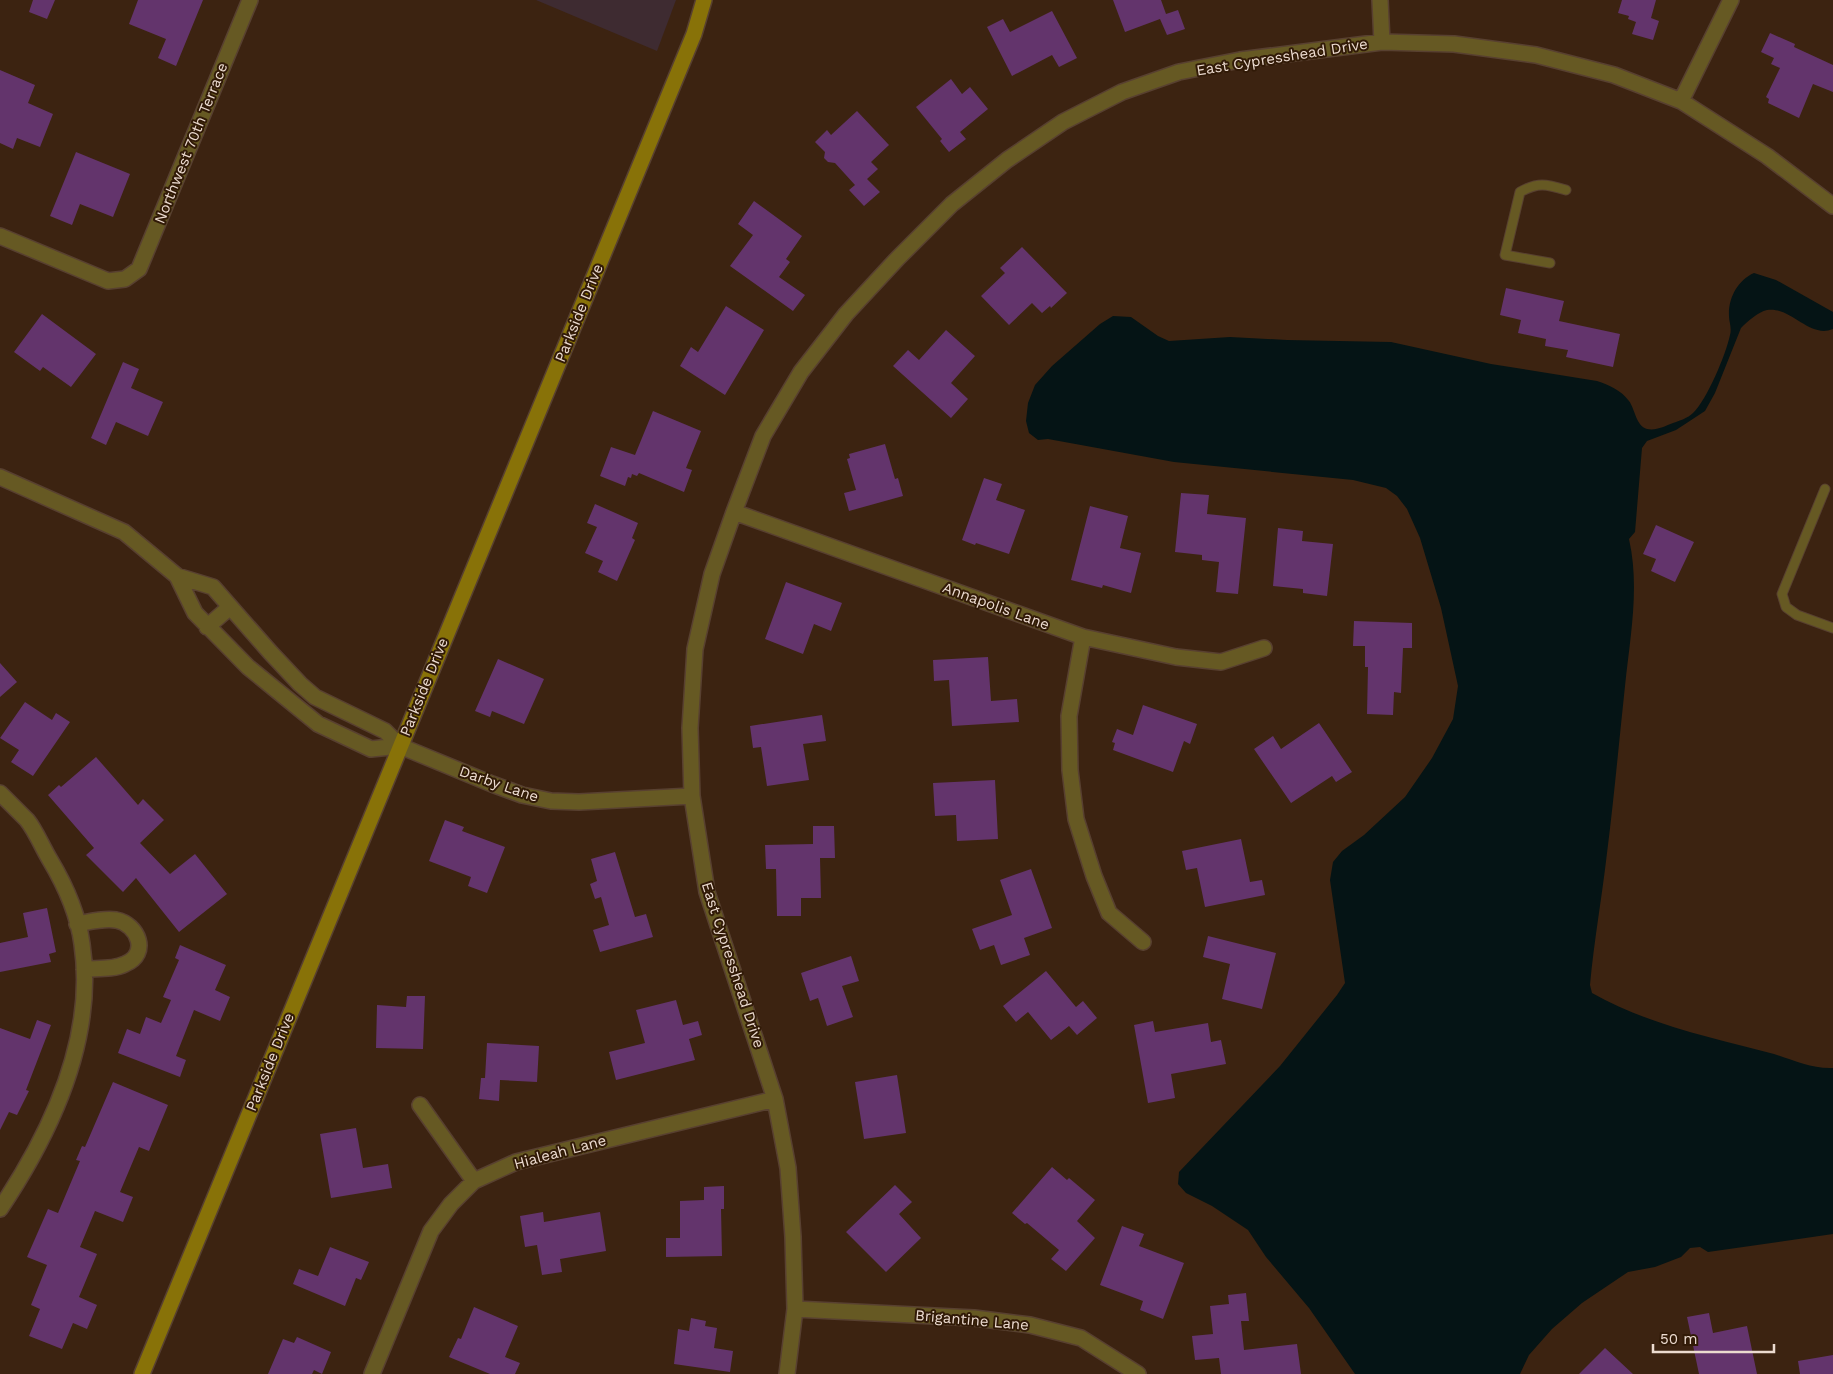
<svg xmlns="http://www.w3.org/2000/svg" width="1833" height="1374" viewBox="0 0 1833 1374" font-family="'Work Sans',sans-serif">
	<rect width="100%" height="100%" fill="#3c2311"/>
	<!-- commercial -->
	<path fill="#3e2b31" d="M536,0H676L657,51Z"/>
	<!-- water -->
	<path fill="#051415" d="M1754,273L1776,280L1833,312V329C1809,339 1791,306 1767,310C1758,312 1748,321 1741,328L1715,393L1705,411L1676,430L1647,441L1642,448L1635,532L1629,539C1640,587 1630,638 1625,686C1619,742 1614,798 1607,853C1602,897 1594,941 1590,985L1592,993C1646,1024 1713,1038 1774,1054C1793,1060 1812,1069 1833,1068V1234L1708,1252L1700,1247L1690,1248L1681,1257L1655,1267L1628,1272L1582,1303L1552,1329L1529,1355L1520,1374H1355L1309,1308L1266,1257L1248,1230L1212,1206L1186,1193L1178,1184L1179,1172L1280,1066L1337,995L1345,983L1330,880L1333,862L1342,851L1364,835L1405,797L1432,758L1453,719L1458,686L1441,608L1420,538L1407,509L1397,496L1386,488L1353,480L1174,462L1048,439L1038,440L1029,433L1026,421L1028,403L1035,385L1052,366L1100,324L1113,316L1131,317L1158,336L1169,341L1230,337L1287,340L1391,342L1491,364L1597,381C1609,385 1621,390 1629,401C1635,409 1636,426 1647,429C1656,431 1665,426 1673,423C1679,421 1688,418 1693,413C1707,400 1726,354 1730,335C1732,328 1729,322 1729,316C1728,298 1738,280 1754,273Z"/>
	<!-- building -->
	<path fill="#63346c" d="M33,0H55L47,19L29,12Z
		M138,0H203L176,66L158,58L166,39L129,24Z
		M1113,0H1161L1166,14L1178,10L1185,29L1167,35L1160,19L1125,32Z
		M1622,0H1656L1651,18L1659,21L1653,40L1632,34L1636,22L1628,19L1629,16L1618,13Z
		M1052,11L1077,58L1059,67L1052,55L1012,76L987,27L1003,19L1010,32Z
		M1770,33L1795,44L1794,47L1833,65V92L1813,84L1799,118L1768,103L1769,99L1766,97L1780,68L1771,64L1774,58L1761,52Z
		M0,70L35,85L28,103L53,114L40,147L17,138L13,149L0,143Z
		M951,79L962,94L970,87L988,109L960,132L966,139L949,152L940,141L942,139L916,107Z
		M857,111L889,145L871,162L878,169L867,179L880,192L864,206L849,190L855,185L835,163L828,162L824,158L825,152L815,142L827,130L831,135Z
		M76,152L130,174L113,217L80,204L72,225L50,216Z
		M754,201L802,236L786,259L790,262L779,277L805,295L793,311L730,266L753,235L738,224Z
		M1022,247L1067,293L1051,308L1050,306L1042,313L1032,303L1009,325L981,296L1005,273L1000,268Z
		M1506,288L1564,301L1559,321L1620,334L1613,367L1566,357L1568,350L1545,346L1546,339L1518,333L1521,320L1500,315Z
		M726,306L764,330L725,395L680,366L691,347L698,352Z
		M42,314L96,354L71,387L43,367L40,371L14,352Z
		M946,330L975,356L951,383L968,399L951,418L893,366L908,350L919,360Z
		M123,362L139,369L131,388L163,402L148,436L116,422L106,445L91,438Z
		M653,411L701,431L686,468L692,470L684,492L639,473L637,476L632,474L631,478L628,477L625,486L600,476L611,447L635,455Z
		M885,444L895,479L898,478L903,496L849,511L844,493L856,490L847,459L850,458L849,454Z
		M984,478L1002,484L996,500L1025,510L1009,554L976,543L975,545L962,540Z
		M1181,493L1209,495L1207,514L1246,518L1238,594L1216,592L1219,562L1202,560V555L1175,552Z
		M595,504L638,523L632,538L635,540L617,581L598,572L603,561L585,553L597,527L587,523Z
		M1090,506L1128,516L1120,548L1141,553L1131,593L1103,585L1102,588L1071,580Z
		M1656,525L1694,542L1675,582L1651,571L1656,559L1643,554Z
		M1278,528L1303,531L1302,541L1333,544L1327,596L1303,593V589L1273,586Z
		M786,582L842,603L831,631L814,624L803,654L765,639Z
		M1354,621L1412,623V648H1403L1401,693L1394,692L1393,715L1367,714L1368,667H1365V646H1353Z
		M988,657L991,701L1017,699L1019,722L952,726L949,680L934,681L933,660Z
		M498,659L544,679L524,724L492,711L490,717L475,711Z
		M0,663L17,682L0,697Z
		M25,702L52,720L56,713L70,722L33,776L11,762L19,750L0,738Z
		M1143,705L1197,724L1190,744L1184,741L1173,772L1113,750L1115,743L1112,742L1117,729L1133,735Z
		M822,715L826,741L803,744L809,780L767,786L761,747L753,748L750,726Z
		M1319,723L1352,772L1336,782L1332,776L1291,803L1254,749L1273,736L1281,749Z
		M96,757L138,805L143,799L164,820L140,843L170,874L195,854L227,894L179,932L136,878L123,892L86,855L94,848L48,795L59,785L61,787Z
		M995,780L998,839L957,841L956,815L935,816L933,783Z
		M445,820L464,827L462,831L505,847L487,893L468,886L471,877L429,861Z
		M813,826H834L835,858H820L821,898H801V916H777L776,869H766L765,845L813,844Z
		M1241,839L1250,882L1262,880L1265,895L1205,907L1197,868L1186,870L1182,851Z
		M615,852L635,917L646,914L653,937L600,952L593,930L609,925L601,897L595,899L590,884L597,881L591,859Z
		M1031,869L1052,928L1024,938L1030,955L1001,965L994,945L980,950L972,929L1012,915L1000,880Z
		M47,908L56,952L49,954L51,962L0,972V943L28,937L23,913Z
		M1208,936L1276,953L1262,1009L1222,999L1230,964L1203,957Z
		M180,945L226,965L215,990L230,997L220,1021L194,1010L176,1056L186,1060L180,1077L118,1053L127,1029L140,1034L146,1017L161,1023L171,1000L163,997L179,960L175,958Z
		M851,956L859,981L842,986L853,1017L827,1026L818,998L810,1001L801,973Z
		M1046,971L1076,1007L1083,1001L1097,1018L1077,1035L1069,1026L1051,1040L1028,1012L1016,1022L1003,1006Z
		M407,996H425L423,1049L376,1048L377,1005L406,1007Z
		M676,1000L683,1025L698,1021L702,1035L689,1039L695,1060L616,1080L609,1052L645,1043L636,1010Z
		M37,1020L51,1025L26,1090L29,1091L17,1115L9,1112L0,1130V1028L30,1039Z
		M1153,1021L1155,1032L1208,1023L1211,1042L1221,1040L1226,1064L1171,1074L1175,1098L1148,1103L1134,1025Z
		M487,1043L539,1046L537,1082L500,1080L499,1101L479,1099L481,1078H485Z
		M897,1075L906,1133L864,1139L855,1082Z
		M113,1082L168,1105L149,1151L139,1147L120,1192L133,1197L123,1222L95,1211L80,1247L97,1254L79,1297L97,1305L87,1329L73,1323L62,1349L29,1336L40,1309L31,1305L47,1265L27,1257L48,1209L58,1213L80,1161L76,1160L82,1146L85,1147Z
		M356,1128L363,1168L388,1164L392,1188L331,1198L320,1134Z
		M1052,1167L1067,1180L1069,1178L1095,1200L1077,1221L1095,1238L1066,1271L1051,1259L1059,1250L1027,1223L1025,1224L1012,1213Z
		M895,1185L912,1202L899,1214L921,1238L886,1272L846,1232Z
		M724,1186V1209H721L722,1256L666,1257V1238H680V1201L704,1200V1187Z
		M543,1212L544,1222L600,1212L606,1251L560,1259L562,1272L542,1275L537,1245L525,1247L520,1216Z
		M1122,1226L1144,1234L1139,1246L1184,1263L1163,1319L1140,1310L1143,1301L1100,1285Z
		M330,1247L369,1262L361,1280L356,1278L345,1306L293,1284L299,1269L318,1276Z
		M1246,1293L1249,1321H1241L1244,1350L1297,1344L1301,1374H1221L1219,1358L1195,1360L1192,1336L1213,1334L1210,1306L1229,1304L1228,1295Z
		M474,1307L518,1326L505,1357L520,1363L515,1374H490L449,1357L458,1338L461,1339Z
		M1709,1313L1713,1333L1747,1326L1757,1374H1699L1687,1317Z
		M691,1318L706,1321L705,1326L717,1328L714,1348L733,1351L730,1372L674,1364L678,1329L689,1331Z
		M297,1337L331,1352L322,1374L314,1370L312,1374H268L283,1339L294,1343Z
		M1605,1348L1633,1374H1579Z
		M1833,1355V1374H1800L1798,1361Z"/>
	<g fill="none" stroke-linecap="round" stroke-linejoin="round">
		<defs>
			<path id="lane" d="M1550,263L1505,255L1520,192C1538,182 1546,184 1566,190
				M1825,489L1782,594L1786,607L1797,615L1833,628"/>
			<path id="street" d="M1380,0L1382,42
				M1681,101L1731,0
				M0,236L108,281L125,279L139,269L250,0
				M0,477L124,532L177,576L195,613L248,667L318,724L371,749L400,746
				M734,512L1083,637L1176,657L1221,662L1264,648
				M177,576L213,587L270,652L300,684L315,697L385,731L400,746L492,784L522,795L551,801L579,802L692,796
				M207,627L230,607
				M1083,637L1069,716L1070,770L1076,819L1094,876L1109,913L1143,942
				M0,793C9,802 18,811 27,820C36,831 42,847 50,860C65,885 78,914 82,944C96,1038 51,1133 0,1209
				M77,924C89,922 103,918 116,920C138,924 150,954 125,964C113,970 97,968 84,969
				M420,1105L474,1181
				M795,1309L974,1318L1030,1325L1081,1338L1138,1374
				M372,1374L431,1231L451,1204L474,1181L516,1162L775,1099
				M787,1374L795,1309L793,1237L788,1168L775,1099L707,892L692,796L690,728L695,649L712,574L734,512L763,436L801,372L846,314L898,258L952,204L1007,160L1063,122L1122,92L1179,72L1240,60L1382,42L1454,44L1536,55L1614,75L1681,101L1767,156L1833,206"/>
			<path id="secondary" d="M142,1374L694,34L704,0"/>
		</defs>
		<!-- lane casing -->
		<use href="#lane" stroke="#584030" stroke-width="11"/>
		<!-- street casing -->
		<use href="#street" stroke="#584030" stroke-width="18"/>
		<!-- secondary casing -->
		<use href="#secondary" stroke="#584030" stroke-width="18"/>
		<!-- lane -->
		<use href="#lane" stroke="#665923" stroke-width="9"/>
		<!-- street -->
		<use href="#street" stroke="#665923" stroke-width="15"/>
		<!-- secondary -->
		<use href="#secondary" stroke="#887208" stroke-width="15"/>
	</g>
	<g text-anchor="middle" dominant-baseline="central" stroke-width="4" stroke-linejoin="round" paint-order="stroke">
		<!-- street labels -->
		<g font-size="15" fill="#ecdbd0" stroke="#311a07">
			<text transform="translate(1282 57) rotate(-9)">East Cypresshead Drive</text>
			<text transform="translate(191 143) rotate(-68)">Northwest 70th Terrace</text>
			<text transform="translate(579 313) rotate(-68)">Parkside Drive</text>
			<text transform="translate(996 606) rotate(20)">Annapolis Lane</text>
			<text transform="translate(424 687) rotate(-68)">Parkside Drive</text>
			<text transform="translate(499 784) rotate(19)">Darby Lane</text>
			<text transform="translate(733 965) rotate(72)">East Cypresshead Drive</text>
			<text transform="translate(270 1062) rotate(-68)">Parkside Drive</text>
			<text transform="translate(560 1152) rotate(-15)">Hialeah Lane</text>
			<text transform="translate(972 1320) rotate(5)">Brigantine Lane</text>
		</g>
	</g>
	<!-- scale -->
	<path d="M1653 1344v8h121v-8" fill="none" stroke="#ecdbd0" stroke-width="2.5"/>
	<text x="1660" y="1344" font-size="15" fill="#ecdbd0" stroke="#311a07" stroke-width="4" paint-order="stroke">50 m</text>
</svg>
